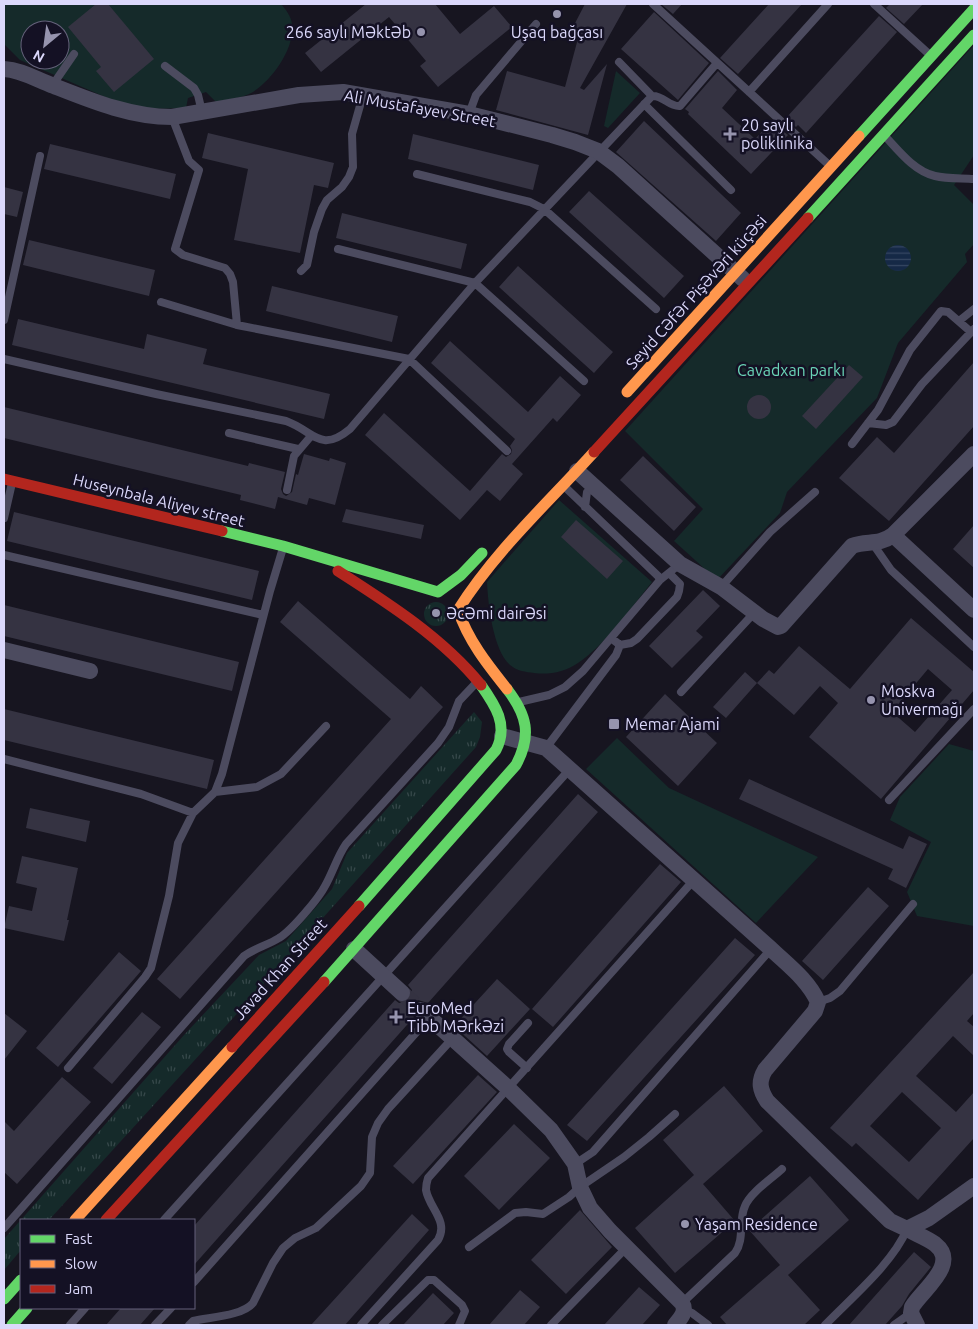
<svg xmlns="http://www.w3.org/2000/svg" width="978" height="1329" viewBox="0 0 978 1329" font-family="Ubuntu,sans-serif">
	<defs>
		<pattern id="grass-tufts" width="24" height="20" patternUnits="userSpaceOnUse" patternTransform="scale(1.25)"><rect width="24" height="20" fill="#152a2a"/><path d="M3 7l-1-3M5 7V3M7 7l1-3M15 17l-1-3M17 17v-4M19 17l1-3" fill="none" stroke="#36484a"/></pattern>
		<pattern id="water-rules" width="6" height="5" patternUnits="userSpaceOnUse" patternTransform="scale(1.25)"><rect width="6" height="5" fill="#152946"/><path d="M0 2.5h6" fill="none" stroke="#364762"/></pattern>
	</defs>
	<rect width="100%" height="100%" fill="#171520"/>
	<!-- grass -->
	<path fill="url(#grass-tufts)" d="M424 614a12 12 0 1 1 24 0a12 12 0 1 1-24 0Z
		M474,712L482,722L480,737L476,747L244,1006L49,1220H21V1250L4,1270V1239L184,1035L259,955L286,941L332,889L347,853Z"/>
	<!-- park -->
	<path fill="#152a2a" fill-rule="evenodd" d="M4,4H281C286,10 291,16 292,24C295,48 273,79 253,92C243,98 229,100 216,102L206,92L188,98L186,108L145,109L112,100L20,60L4,44ZM30,30H60V60H30Z
		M974,45V155L954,185L974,205V244L965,254L967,262L898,343L877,398L787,492L780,513L717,580L674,541L703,509L625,431Z
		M616,71L640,93L608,128L604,126Z
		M559,500L652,582C631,608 605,645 578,663C565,672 549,675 534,673C526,672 517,671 510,665C493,650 488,604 487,582Z
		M617,738L669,788L818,857L756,923L586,769Z
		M949,744L974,751V926L917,916L907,892L931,842L890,820L900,797Z"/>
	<!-- water -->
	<path fill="url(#water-rules)" d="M885 258a13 13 0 1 1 26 0a13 13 0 1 1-26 0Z"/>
	<!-- building -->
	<path fill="#353342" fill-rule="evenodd" d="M96,4H108L154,59L114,92L96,71L101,67L68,27Z
		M366,4H435L460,34L494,6L512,27L438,87L420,66L426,61L389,17L321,72L305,53Z
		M585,4H627L580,88L584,90L607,64L588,135L496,110L507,71L565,87L580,31L573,27Z
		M661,4H682L673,14Z
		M769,4H802L738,74L720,58Z
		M890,4H923L904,24L886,8Z
		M654,12L709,63L678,100L621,49Z
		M879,16L897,32L806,133L798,125L796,127L786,118Z
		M718,71L737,90L722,108L755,139L771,122L788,135L751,174L688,114L689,112L685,109Z
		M644,121L741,213L716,241L616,152Z
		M208,133L334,163L328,188L314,185L300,253L234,240L248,169L202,158Z
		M413,134L539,165L533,190L408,159Z
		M50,144L176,174L170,199L44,169Z
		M4,187L23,192L17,217L4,214Z
		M589,191L684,276L664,298L569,212Z
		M342,213L467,244L461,269L336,238Z
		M29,240L155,270L149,296L23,265Z
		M518,266L613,352L594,373L499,287Z
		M272,286L398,316L392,342L266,311Z
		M18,319L144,349L147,334L207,349L203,364L330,394L324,419L12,345Z
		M450,341L528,412L560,376L581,395L557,422L553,418L512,464L523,474L500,501L487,490L460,520L365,435L384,413L470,491L502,454L506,457L511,454L512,450L510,446L515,439L431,363Z
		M974,362V426L889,521L839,478L877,437L894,453Z
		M849,365L863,377L816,429L802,416Z
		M747 407a12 12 0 1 1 24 0a12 12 0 1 1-24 0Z
		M4,407L248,466L249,463L285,472L281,489L283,494L286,496L292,492L296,474L298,475L304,454L329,461L330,458L346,463L335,505L309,498L307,505L278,497L275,509L240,500L241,495L4,438Z
		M643,456L696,507L674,531L620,480Z
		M346,509L424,525L421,539L342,522Z
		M14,512L259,571L252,600L7,541Z
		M576,520L623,561L607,579L561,537Z
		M974,525V568L953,549Z
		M703,590L720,606L696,631L703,637L672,668L649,646Z
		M298,601L410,699L421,686L443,707L180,999L157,979L391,719L280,622Z
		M4,605L239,662L232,691L4,636Z
		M911,618L974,672V690L881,799L809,737L838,703L820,686L794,715L757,683L769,670L774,674L799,646L850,689ZM928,669L952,690L915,732L892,712Z
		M745,672L757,683L726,718L713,707Z
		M665,694L717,743L678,786L626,737Z
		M4,709L214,760L207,789L4,740Z
		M749,779L903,849L909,836L927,844L906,888L888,879L893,869L739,799Z
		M578,794L598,812L428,1003L418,1000L413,1004L411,1013L414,1017L194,1265V1226L395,1000L399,1003H405L410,999L412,990L408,985Z
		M30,808L90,821L86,842L26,828Z
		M22,856L78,868L67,920H69L64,941L4,928L9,906L32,911L37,888L16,883Z
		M660,864L681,882L553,1027L532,1009Z
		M868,887L889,906L823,980L802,961Z
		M735,938L755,955L587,1141L567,1125Z
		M119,952L141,971L58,1067L36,1048Z
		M974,972V1013L967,1021L974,1027V1056L953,1036L916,1076L956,1112L974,1092V1138L918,1200L856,1143L852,1147L830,1128ZM902,1092L941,1128L909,1162L870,1126Z
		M497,979L530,1009L487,1056L454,1026Z
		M142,1012L161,1027L112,1084L93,1068Z
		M4,1013L27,1031L4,1060Z
		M478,1075L497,1092L413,1184L393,1166Z
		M62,1077L91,1102L17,1184L4,1172V1121L14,1131Z
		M724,1086L763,1131L703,1184L735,1221L675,1273L635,1228L694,1175L663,1140Z
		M514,1124L550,1158L499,1210L464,1176Z
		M810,1176L849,1220L788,1275L820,1310L804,1325H727L720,1317L780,1265L749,1230Z
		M580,1210L612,1247L566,1294L531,1260Z
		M412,1214L429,1230L345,1325H311Z
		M914,1252L931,1267L909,1294L902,1306L885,1325H849Z
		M639,1287L660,1305L642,1325H604Z
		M520,1290L540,1307L524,1325H489Z
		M433,1293L454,1313L443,1325H403Z
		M121,1308H155L140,1325H106Z"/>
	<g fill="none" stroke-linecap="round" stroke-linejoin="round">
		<!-- street-tunnel -->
		<path stroke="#343241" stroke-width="16" stroke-dasharray="16 8" stroke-linecap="butt" d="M402,993L421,1010"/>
		<!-- lane -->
		<path stroke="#4c4b5f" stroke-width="8" d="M653,4L829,165
			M874,4L930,55
			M619,62L652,96
			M165,66L194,88L198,95L202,112
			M52,86L74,54
			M749,92L828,4
			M644,104L731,190
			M469,114L476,95L536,24
			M172,117L189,161L199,170L175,249L183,255L225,268L230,274L233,282L237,325
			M884,135C899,151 914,171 935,176C947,179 962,178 974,179
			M417,174L530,202L544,209L656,309
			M338,249L475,283L584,381
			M301,271L307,265L314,232L322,209L327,200L342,187L349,177L353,167L352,134L363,95
			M161,302L237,325L409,359L507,451
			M4,320L40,156
			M959,321L974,309
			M4,359L156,394L286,421C314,431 320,454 350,429L475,283L652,96C663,95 669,107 680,106L717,63
			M868,423L886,425L893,422L922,384L974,329
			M229,433L298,449
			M852,444L878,410L910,350L941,311L948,312L971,332
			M565,487L658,576L660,580
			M287,490L294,456L311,436
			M585,507L587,492L590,490L596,491
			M4,518L12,483
			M873,544L891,570L974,647
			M4,555L263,615
			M721,587L770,532L815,492
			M620,645L631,643L637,639L677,597L679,591L680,584L669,573
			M681,692L754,613
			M519,702L549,695L565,687L583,671L660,580L680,564
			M546,748L616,655L620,645L611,638
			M4,759L141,794L193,813
			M215,792L257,787L281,774L326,726
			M889,800L974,709
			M818,1002L830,998L840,991L913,904
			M68,1068L145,977L151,968L169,896L178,843L193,813L215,792L222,774L270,591L283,548
			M527,1068L509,1052L507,1049L509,1044L528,1023
			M575,1164L593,1152L771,949
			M164,1220L570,769
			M4,1228L244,956C255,948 268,945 279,938C291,931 319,898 325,886C333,872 337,857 346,844L438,743L449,727L459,701L476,683
			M469,1247L515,1213L526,1212L543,1214L569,1197L580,1187L624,1157L649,1137L675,1114
			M194,1282L429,1018
			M682,1303L735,1253C745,1239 738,1221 745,1206C750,1193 771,1179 782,1169
			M684,1310L692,1313L708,1325
			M70,1325L85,1308
			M155,1325L171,1308
			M189,1325L193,1321C210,1317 242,1316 253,1303L273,1263L283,1248L295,1238L316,1228L361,1186L370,1173L372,1137L378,1123L388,1109L452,1039
			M361,1325L438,1240C449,1221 429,1208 426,1190C426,1187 427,1181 428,1178L693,881
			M382,1325L428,1280H434L462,1305L465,1311L459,1325
			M551,1325L627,1247
			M825,1325C851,1298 893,1263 907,1229
			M894,1325L911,1313"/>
		<!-- street -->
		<path stroke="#4c4b5f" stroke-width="16" d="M4,69C22,70 37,80 54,86C92,101 131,117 172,117L299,95L343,92L469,114L552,135L575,142L598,151L618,166L743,279
			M577,471L680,564L721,587L763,619L778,627L781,626L852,546C867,540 878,546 893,535L974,454
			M893,535L974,610
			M4,650L90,671
			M502,736L546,748L771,949C789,966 808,980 818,1002L815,1011L765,1070C758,1082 760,1090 767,1101L890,1221L907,1229L929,1218L974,1186
			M354,949L402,993
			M421,1010L508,1088L551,1130L575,1164L580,1187L590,1208L610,1231L682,1303C687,1311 681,1318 675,1325
			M907,1229C916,1234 927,1238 935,1244C960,1264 922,1290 912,1307L911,1313L917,1325"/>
		<!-- fast -->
		<path stroke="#63d668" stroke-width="11" d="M859,136L974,9
			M808,218L974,35
			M222,531L283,546L438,592L461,575L482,553
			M359,906L496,750C509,725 495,705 481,685
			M324,982L516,765C532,735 527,715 507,689
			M4,1299L21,1280
			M12,1325L27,1308"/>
		<!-- slow -->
		<path stroke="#ff974d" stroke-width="11" d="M627,392L859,136
			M507,689C487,664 468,640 458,610C496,550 547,504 594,452
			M75,1220L232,1047"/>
		<!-- jam -->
		<path stroke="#b3261e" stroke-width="11" d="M594,452L808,218
			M4,479L222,531
			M338,571C388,603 443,638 481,685
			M232,1047L359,906
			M106,1220L324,982"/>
	</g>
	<!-- markers -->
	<g fill="#9694ae" stroke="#141124" stroke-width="2">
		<circle cx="557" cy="14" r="5"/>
		<circle cx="421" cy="32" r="5"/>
		<path d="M727.5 126.5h5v5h5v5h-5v5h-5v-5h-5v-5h5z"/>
		<circle cx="436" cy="613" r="5"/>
		<circle cx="871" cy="700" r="5"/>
		<rect x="608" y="718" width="12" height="12" rx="2.5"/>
		<path d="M393.5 1009.5h5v5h5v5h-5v5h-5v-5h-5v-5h5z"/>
		<circle cx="685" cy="1224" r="5"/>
	</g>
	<g text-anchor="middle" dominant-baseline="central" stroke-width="5" stroke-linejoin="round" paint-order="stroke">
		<!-- poi labels -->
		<g font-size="16" fill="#dbd8fb" stroke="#141124" text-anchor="start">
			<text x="411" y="32" text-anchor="end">266 saylı Məktəb</text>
			<text x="557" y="32" text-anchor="middle">Uşaq bağçası</text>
			<text x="741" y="125">20 saylı<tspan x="741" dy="18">poliklinika</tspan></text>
			<text x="446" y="613">Əcəmi dairəsi</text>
			<text x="881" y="691">Moskva<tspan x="881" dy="18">Univermağı</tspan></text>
			<text x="625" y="724">Memar Ajami</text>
			<text x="407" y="1008">EuroMed<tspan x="407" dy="18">Tibb Mərkəzi</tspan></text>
			<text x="695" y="1224">Yaşam Residence</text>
		</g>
		<!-- street labels -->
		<g font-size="16" fill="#dbd8fb" stroke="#141124">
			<text transform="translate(420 108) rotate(10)">Ali Mustafayev Street</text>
			<text transform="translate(696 292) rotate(-48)">Seyid Cəfər Pişəvəri küçəsi</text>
			<text transform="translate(159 500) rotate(14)">Huseynbala Aliyev street</text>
			<text transform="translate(280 969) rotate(-48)">Javad Khan Street</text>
		</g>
		<!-- park labels -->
		<g font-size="16" fill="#6ad4b7" stroke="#141124">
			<text x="791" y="370">Cavadxan parkı</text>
		</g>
	</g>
	<!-- border -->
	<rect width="978" height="1329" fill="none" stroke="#dbd8fb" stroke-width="10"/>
	<!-- legend -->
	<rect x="20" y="1219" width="175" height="90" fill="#141124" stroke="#64617a"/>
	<rect x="30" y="1235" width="25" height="8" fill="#63d668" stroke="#64617a"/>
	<text x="65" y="1244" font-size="15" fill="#dbd8fb">Fast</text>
	<rect x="30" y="1260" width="25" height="8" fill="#ff974d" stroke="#64617a"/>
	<text x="65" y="1269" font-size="15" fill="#dbd8fb">Slow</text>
	<rect x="30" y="1285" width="25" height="8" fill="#b3261e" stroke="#64617a"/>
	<text x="65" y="1294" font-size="15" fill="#dbd8fb">Jam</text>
	<!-- north arrow -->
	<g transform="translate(45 45) rotate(209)"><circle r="24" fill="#141124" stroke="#64617a"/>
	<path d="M0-4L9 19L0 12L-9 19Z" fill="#9694ae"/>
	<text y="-8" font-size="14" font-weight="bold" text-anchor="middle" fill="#dbd8fb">N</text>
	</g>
</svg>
